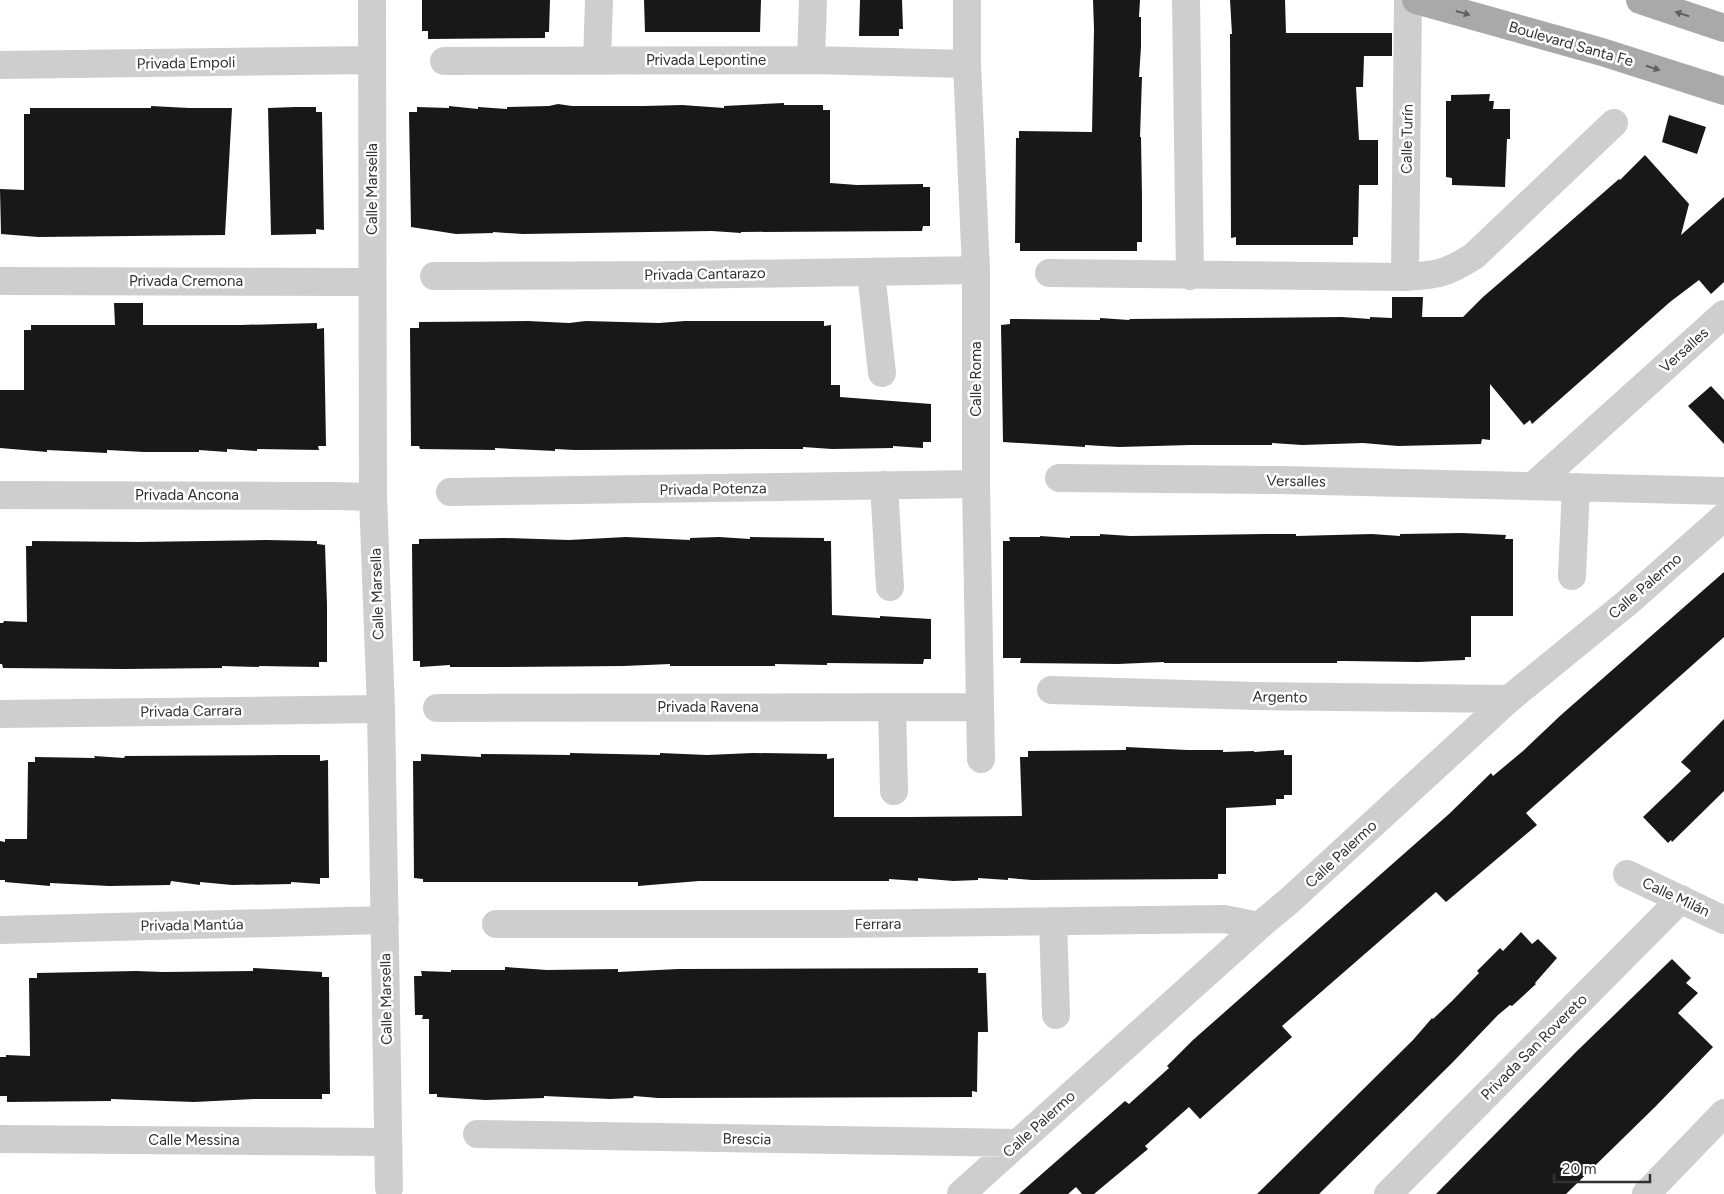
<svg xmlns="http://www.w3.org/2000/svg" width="1724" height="1194" viewBox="0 0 1724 1194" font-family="Figtree,sans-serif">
	<rect width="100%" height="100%" fill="#fff"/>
	<!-- building -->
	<path fill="#181818" d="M422,0H550L549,32H545V38L428,39V31H422Z
		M644,0H761L760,32H645Z
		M860,0H902L903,29H899V36H859Z
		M1093,0H1140L1139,17H1141V47L1139,77H1142L1140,137H1141L1142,197V242H1137V251H1020V243H1015L1016,138H1019V131L1092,132L1094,29Z
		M1230,0H1285L1286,33H1392V56H1364L1363,87H1356L1359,140H1378V185H1359L1358,237H1353V245H1236V237L1231,238L1230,34H1232Z
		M1490,94L1489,101H1494L1493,109H1510V139H1507L1505,187L1452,185V178L1446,177V101H1451V95Z
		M784,103V105H823V110H830V183L857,185L923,184V187H930V226H923L922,231L741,232V233L712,231L523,234L493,232V233L456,234L411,227L409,112H417V107L449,108V106L478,109V107L507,109V107L549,106L558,104L572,106H644L682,105L724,108V106Z
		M151,106L189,108H232L225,235L38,237L1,234L0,189L24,190V114H30V108H151Z
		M295,107H316V112H322L324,230L316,229V234L271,235L268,108Z
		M1669,115L1706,127L1697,154L1662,142Z
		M1645,155L1689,204L1681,235L1724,197V282L1711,294L1699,280L1670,302L1532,424L1530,420L1524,425L1490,384V440L1482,439L1481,444L1398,446L1363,443L1302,445L1272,443V445H1190L1119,447L1085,445V447L1003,442L1001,325L1010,324V319L1100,320V318L1129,320L1130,319L1342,317L1370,319V317L1392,318V297H1423L1422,317H1463L1483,297L1540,248L1619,179L1620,180Z
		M114,303H143V325H241L317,323V329L324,328L326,446H318L319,450L257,449V451L227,449V452L199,450V452H144L107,450V453L47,450V452L0,448V390H24V330H31V325H115Z
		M528,321L569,323L586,321L659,323L685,321H824V326L831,325V385H840V397L931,404V442H923V448L893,446V448L832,449L803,447V449H773L575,450L555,449V451L495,448V450L420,449L419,446H411L410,328H419V322Z
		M1711,386L1724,400V444L1688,406Z
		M1462,533L1506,535L1505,539H1513V616H1471V657H1465V660L1418,662L1345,661H1337V663H1164V662L1118,664L1020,663L1021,658H1003V541H1010L1009,537H1040V536L1070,538V536H1100V534L1130,536L1265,534H1296V536L1372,534L1400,536V534Z
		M626,537L690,540V538L719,537L750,539V537L824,538V541H831L832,615L880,618V616L931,619V659H924L923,664L827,663V665L775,664V666H670V664L624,666L497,667H450V665L420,667V661H413L412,544H419V539L505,538L569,540Z
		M266,540L317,541V544L325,545L327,605V662H319V667L259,666V667L222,666V668L123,669L3,668L2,664H0V623H3L4,621L27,622L26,546H32V541L138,542Z
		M1724,572V637L1526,813L1537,825L1446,902L1436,892L1282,1026L1292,1037L1200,1119L1189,1107L1145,1146L1148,1149L1094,1194H1082L1076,1187L1068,1194H1019L1125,1101L1129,1104L1169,1068L1167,1066L1193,1040L1449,814L1491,773L1493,776L1523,751L1561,715Z
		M1724,719V791L1672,842L1671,840L1668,843L1643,817L1691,771L1681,762Z
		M1126,747L1187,750H1223V752L1254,751V752L1284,750V755H1292V795H1284V799H1276V805L1226,808V874H1218V879L1032,880L1008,878V880L978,878V880L953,881L918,878V881L889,879V881H699L638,886V882H423V879L414,878L413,761H421V754L481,757V754L570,755V753L660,755V753L707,755L753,753L827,754V759L834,758V817H911L1022,816L1020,757H1028V751L1126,750Z
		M282,755H320V761L328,760L329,878H320V884L291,882V884L232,885L200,882V885L171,881L170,885L109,886L50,883V886L5,882V880H0V841L5,842V839H27L28,762H35V757L95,758L94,756L124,758L125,756Z
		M1521,932L1532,944L1538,939L1557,958L1535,983L1536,984L1512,1006L1510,1005L1498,1015L1452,1063L1319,1194H1257L1413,1040L1432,1018L1433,1019L1452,1001L1479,973L1477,971L1500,948L1503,951Z
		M1672,959L1691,978L1686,983L1698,993L1678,1013L1713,1047L1656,1106L1566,1194H1436L1577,1051Z
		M505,967L547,970L618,969V972L678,969L978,968V973H986L988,1032H978L977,1092L972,1091V1097L658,1098L634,1096L633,1098L610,1099L544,1096V1098L485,1100L437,1097V1094H429V1019H422L423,1015H415L414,976H422L421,971L451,972V970H505Z
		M253,968L322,972V977H329L330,1094H322V1099H254L194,1102L111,1099V1101L7,1102V1096H0V1057H6V1055L30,1056L29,978H37V973L136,971L163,972L253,971Z"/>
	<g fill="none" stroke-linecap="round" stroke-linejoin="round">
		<!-- minor -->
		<path stroke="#cecece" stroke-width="28" d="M372,0L373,497L381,709L389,1188
			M967,0V64L976,270V484L981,759
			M1186,0L1190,276
			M811,60L813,0
			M444,61L811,60L967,64
			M597,61L599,0
			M0,65L372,60
			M871,272L882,373
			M1049,273L1405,277C1437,275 1446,274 1474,256L1614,123
			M434,276L682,275L976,270
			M1405,277L1408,0
			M0,281L372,282
			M1059,478L1280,480L1724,491
			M884,485L890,587
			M1533,486L1724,314
			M450,492L976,484
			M0,495L335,496L373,497
			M1572,576L1576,487
			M1051,690L1257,696L1509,699
			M892,707L894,791
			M437,708L980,707
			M0,714L381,709
			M1627,874L1724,920
			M1053,921L1056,1015
			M496,924H836L1224,919L1259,926
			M0,930L385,920
			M477,1134L1018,1143
			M0,1139L387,1142
			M961,1194L1259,926L1289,901L1509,699L1628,602L1724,517
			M1388,1194L1681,899
			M1646,1194L1724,1113"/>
		<!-- major -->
		<path stroke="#a9a9a9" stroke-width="28" d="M1416,0L1602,52L1724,91
			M1640,0L1724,28"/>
	</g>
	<!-- one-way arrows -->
	<defs><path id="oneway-solid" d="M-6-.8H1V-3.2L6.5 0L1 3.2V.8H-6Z" transform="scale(1.25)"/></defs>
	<g fill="#616161">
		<use href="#oneway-solid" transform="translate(1463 13) rotate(16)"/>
		<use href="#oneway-solid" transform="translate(1682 14) rotate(-162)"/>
		<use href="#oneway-solid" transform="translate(1653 68) rotate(18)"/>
	</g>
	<g text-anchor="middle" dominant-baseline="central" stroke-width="5" stroke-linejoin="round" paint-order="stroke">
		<!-- street labels -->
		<g font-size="15" fill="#313131" stroke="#fff">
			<text transform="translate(1571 44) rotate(16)">Boulevard Santa Fe</text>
			<text x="706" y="60">Privada Lepontine</text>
			<text transform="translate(186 63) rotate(-1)">Privada Empoli</text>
			<text transform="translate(1407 139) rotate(-89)">Calle Turín</text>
			<text transform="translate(372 189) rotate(-90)">Calle Marsella</text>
			<text transform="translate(705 274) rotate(-1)">Privada Cantarazo</text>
			<text x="186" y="281">Privada Cremona</text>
			<text transform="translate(1684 350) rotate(-42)">Versalles</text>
			<text transform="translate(976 379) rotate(-90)">Calle Roma</text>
			<text transform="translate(1296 481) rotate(1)">Versalles</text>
			<text transform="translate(713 489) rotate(-1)">Privada Potenza</text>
			<text x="187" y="495">Privada Ancona</text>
			<text transform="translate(1645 586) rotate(-41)">Calle Palermo</text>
			<text transform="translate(377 594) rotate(-92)">Calle Marsella</text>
			<text transform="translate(1280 697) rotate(1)">Argento</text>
			<text x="708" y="707">Privada Ravena</text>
			<text transform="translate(191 711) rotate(-1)">Privada Carrara</text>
			<text transform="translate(1341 854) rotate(-43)">Calle Palermo</text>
			<text transform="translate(1676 897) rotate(25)">Calle Milán</text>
			<text transform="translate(878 924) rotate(-1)">Ferrara</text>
			<text transform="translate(192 925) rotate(-1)">Privada Mantúa</text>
			<text transform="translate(386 999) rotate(-91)">Calle Marsella</text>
			<text transform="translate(1534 1047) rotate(-45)">Privada San Rovereto</text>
			<text transform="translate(1039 1124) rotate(-42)">Calle Palermo</text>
			<text transform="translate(747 1139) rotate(1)">Brescia</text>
			<text x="194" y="1140">Calle Messina</text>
		</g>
	</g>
	<!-- scale -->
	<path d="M1554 1174v8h96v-8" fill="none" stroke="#313131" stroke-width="2.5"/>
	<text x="1562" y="1174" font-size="15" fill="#313131" stroke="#ffffff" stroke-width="4" paint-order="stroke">20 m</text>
</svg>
